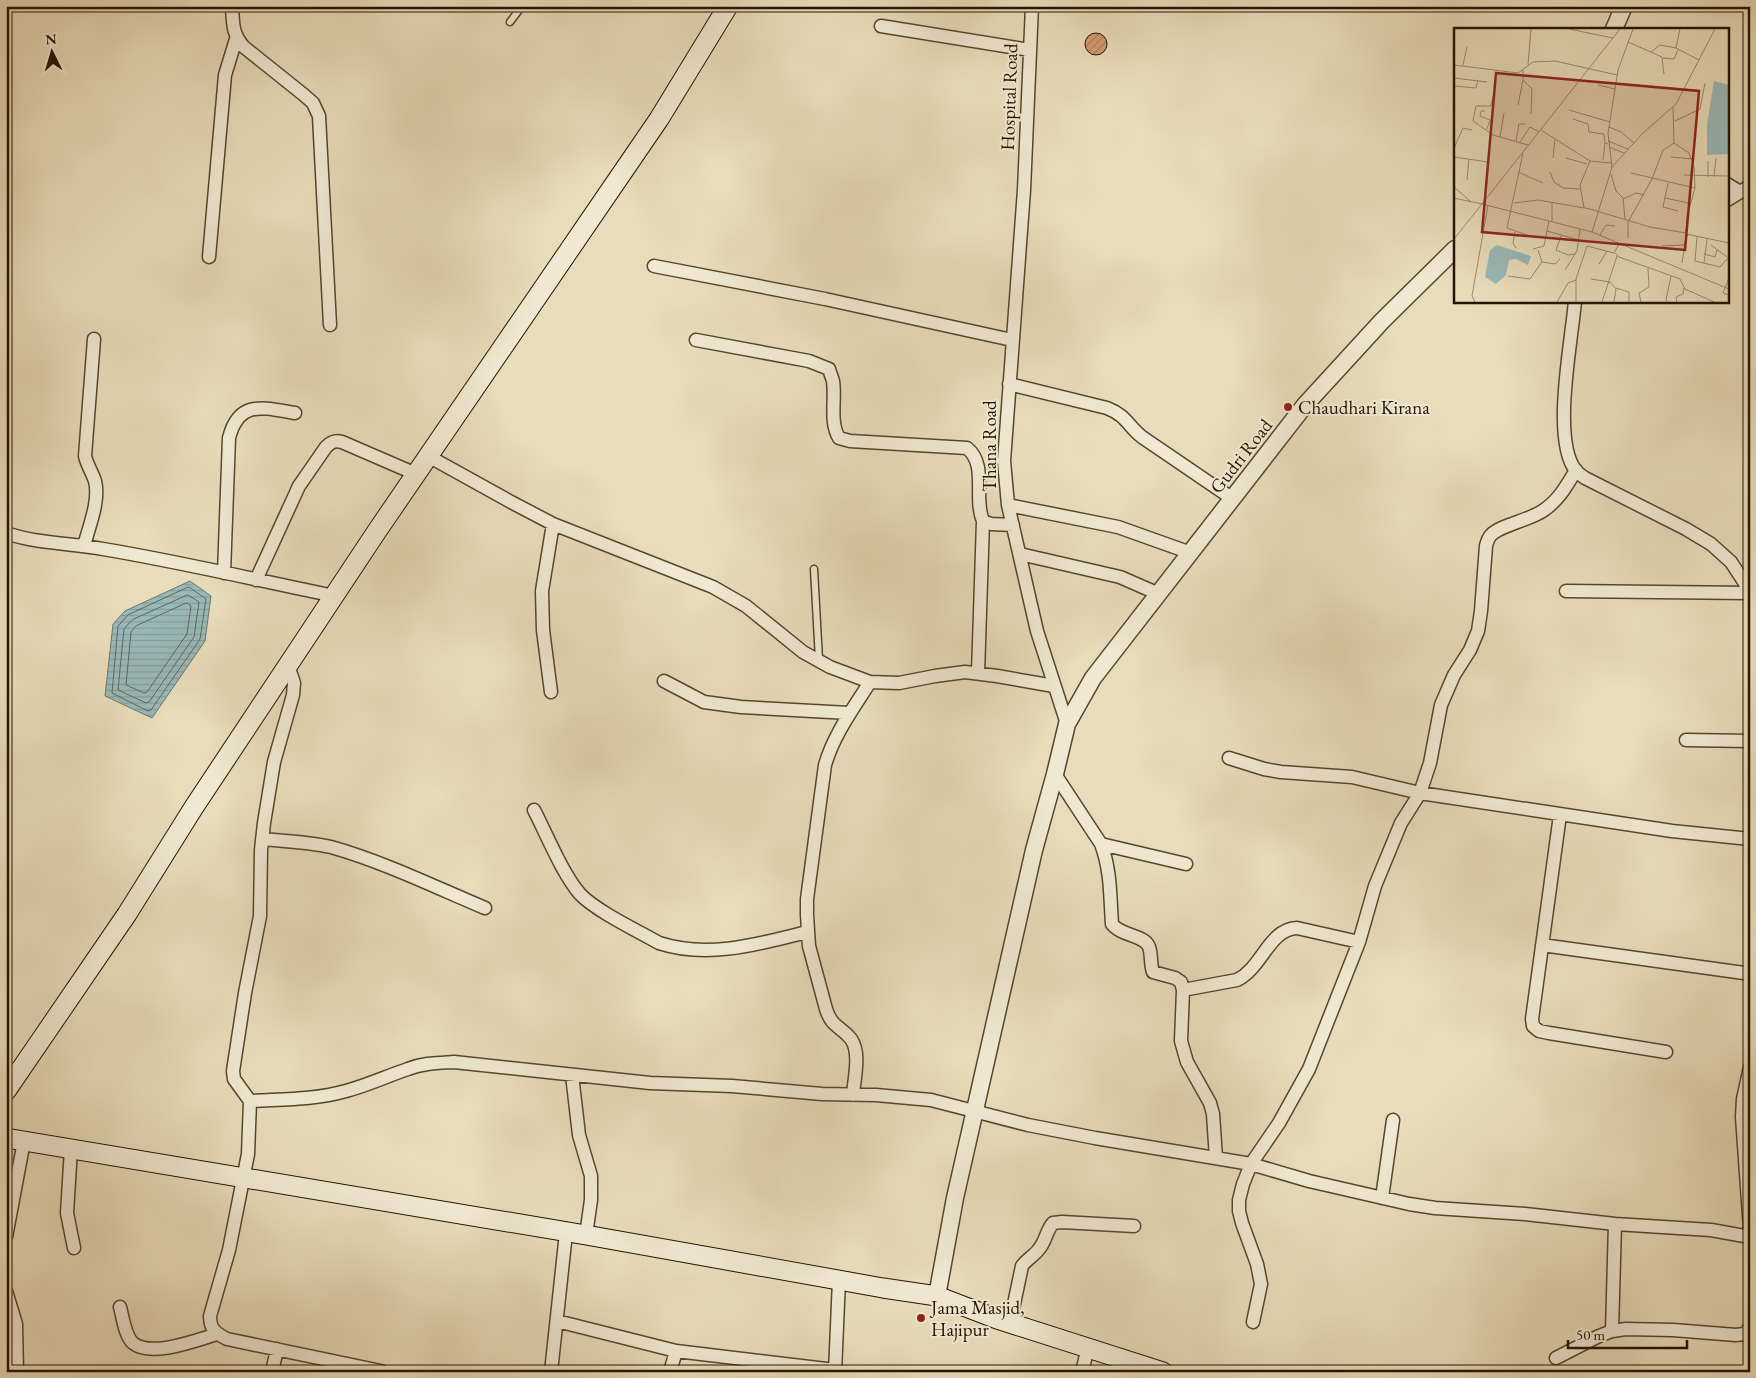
<svg xmlns="http://www.w3.org/2000/svg" width="1756" height="1378" viewBox="0 0 1756 1378" font-family="'EB Garamond',serif">
	<defs>
		<pattern id="water-rules" width="6" height="5" patternUnits="userSpaceOnUse" patternTransform="scale(1.25)"><rect width="6" height="5" fill="#9ab9b9"/><path d="M0 2.5h6" fill="none" stroke="#859e9d"/></pattern>
		<pattern id="building-hatch" width="6" height="6" patternUnits="userSpaceOnUse" patternTransform="scale(1.25)"><rect width="6" height="6" fill="#d69b73"/><path d="M-1 1l2-2M0 6l6-6M5 7l2-2" fill="none" stroke="#ad7d5c"/></pattern>
	</defs>
	<rect width="100%" height="100%" fill="#e8dcba"/>
	<filter id="stains"><feTurbulence type="fractalNoise" baseFrequency=".004" numOctaves="4"/><feColorMatrix values="0 0 0 0 .2 0 0 0 0 .09 0 0 0 0 .02 0 0 0 .5 -.17"/></filter>
	<radialGradient id="worn" r=".72"><stop offset=".6" stop-color="#630" stop-opacity="0"/><stop offset="1" stop-color="#630" stop-opacity=".3"/></radialGradient>
	<!-- water -->
	<path fill="url(#water-rules)" stroke="#6b776f" d="M190,581L211,596L205,641L152,718L105,696L113,624L125,611Z"/>
	<g fill="none" stroke-linecap="round" stroke-linejoin="round">
		<!-- shore -->
		<path stroke="#60665c" stroke-width="1" d="M189,587L206,599L200,639L151,710L148,711L112,693L118,626L128,615Z
			M188,595L199,602L194,637L149,702L146,703L118,690L124,629L132,620Z
			M187,603L191,606L187,634L147,692L144,693L126,685L131,632L136,626Z"/>
	</g>
	<!-- building -->
	<path fill="url(#building-hatch)" stroke="#251400" d="M1085 44a11 11 0 1 1 22 0a11 11 0 1 1-22 0Z"/>
	<g fill="none" stroke-linecap="round" stroke-linejoin="round">
		<defs>
			<path id="service" d="M510,22L522,6
				M814,569L819,660"/>
			<path id="minor" d="M232,6C233,23 232,34 244,47L304,95L313,103L319,116L330,325
				M1032,6L1024,190L1004,461L1008,505L1037,631L1067,724
				M881,26L1030,50
				M1727,184L1740,192
				M1727,200L1750,186
				M209,257L225,75L236,39
				M654,266L825,299L1012,340
				M1575,301C1572,340 1551,440 1576,471C1579,474 1582,476 1585,478L1686,529L1711,544L1731,562L1750,591
				M696,340L809,361L829,369C830,373 832,377 833,381C836,400 829,421 839,438L850,441L967,448C988,465 973,498 983,521L991,524L1013,525
				M1009,384L1107,408C1127,416 1127,425 1142,437L1233,499
				M428,456L511,502L553,524L713,587L746,606L803,652L830,667L870,682L899,683L935,676L965,672L997,676L1054,686
				M1008,505L1118,527L1191,553
				M6,533C38,544 71,543 103,549C181,562 257,580 334,596
				M84,546C89,526 100,501 95,481C92,472 87,465 85,456L94,339
				M1020,554L1120,577L1159,594
				M224,573L229,438C239,399 264,408 295,413
				M256,580L299,486L326,447C331,442 335,440 342,442L416,474
				M1566,591L1750,593
				M288,665L294,683L293,695L274,762L264,823L261,850L260,916L245,993L233,1071L234,1079L250,1101L248,1154L229,1250L210,1316C210,1329 215,1333 227,1339L381,1371
				M978,673L983,521
				M664,681L704,702L741,707L849,713
				M551,692L543,630L542,591L553,524
				M1686,740L1750,741
				M1229,758L1264,769L1281,772L1352,777L1420,793L1672,831L1750,839
				M1055,774L1101,844C1111,870 1110,897 1112,924C1121,936 1145,935 1149,947C1152,955 1150,964 1153,972L1175,978L1181,982L1183,990L1181,1041L1187,1062L1210,1103L1213,1114L1216,1158
				M534,810C547,835 562,873 580,894C596,911 638,931 659,943C708,959 759,944 807,932
				M1560,815L1532,1019L1533,1026L1539,1031L1549,1033L1666,1052
				M262,839C285,841 309,842 331,847C384,862 435,887 485,908
				M1101,844L1186,864
				M1542,945L1744,973
				M1183,990L1237,980C1262,968 1269,929 1297,928L1359,942
				M1750,1067L1743,1099L1742,1117L1750,1230
				M572,1075L579,1135L591,1176V1200L586,1235
				M853,1095C854,1079 861,1053 851,1039C841,1026 832,1028 826,1009L809,946L807,915V899L825,765C834,734 853,709 870,682
				M250,1101C284,1099 313,1100 346,1091C368,1085 387,1076 408,1069C423,1063 438,1063 454,1062L650,1083L732,1086L822,1094L876,1095L931,1100L1028,1125L1095,1138L1251,1164L1309,1181L1409,1204L1435,1208L1525,1214L1615,1224L1711,1230L1750,1237
				M71,1149L67,1213L74,1248
				M1382,1198L1393,1120
				M6,1237L24,1141
				M6,1291L16,1324L17,1372
				M120,1307C123,1318 125,1336 133,1343C151,1358 197,1340 217,1334
				M557,1321L676,1351L835,1370
				M1253,1322L1261,1284L1257,1264L1242,1223L1239,1211V1200L1243,1184L1251,1164L1279,1123L1309,1069L1359,942L1375,886L1401,823L1420,793L1430,763L1441,705L1454,675L1470,650L1478,631L1481,611L1486,546C1487,542 1488,538 1491,535C1500,525 1531,520 1544,510C1559,500 1567,485 1576,470
				M1010,1323L1022,1266C1027,1259 1034,1256 1039,1249C1046,1241 1046,1231 1053,1223L1062,1222L1134,1226
				M1612,1331L1615,1224
				M1556,1358L1599,1336L1612,1331L1626,1329L1673,1330L1736,1335L1744,1334L1750,1328
				M272,1372L277,1349
				M551,1372L566,1233
				M670,1372L676,1351
				M835,1372L839,1280
				M1082,1372L1088,1347"/>
			<path id="tertiary" d="M1614,29L1624,6
				M937,1296L955,1198L1034,850L1055,774L1067,724L1093,678L1305,405L1382,321L1455,249"/>
			<path id="secondary" d="M6,1091L127,914L194,807L377,531L659,119L728,6
				M6,1138L586,1235L883,1288L937,1296L997,1319L1163,1372"/>
		</defs>
		<!-- service casing -->
		<use href="#service" stroke="#56462e" stroke-width="9"/>
		<!-- minor casing -->
		<use href="#minor" stroke="#56462e" stroke-width="15"/>
		<!-- tertiary casing -->
		<use href="#tertiary" stroke="#56462e" stroke-width="19"/>
		<!-- secondary casing -->
		<use href="#secondary" stroke="#251400" stroke-width="21"/>
		<!-- service -->
		<use href="#service" stroke="#f0e8d2" stroke-width="6"/>
		<!-- minor -->
		<use href="#minor" stroke="#f0e8d2" stroke-width="12"/>
		<!-- tertiary -->
		<use href="#tertiary" stroke="#f0e8d2" stroke-width="16"/>
		<!-- secondary -->
		<use href="#secondary" stroke="#f0e8d2" stroke-width="19"/>
	</g>
	<!-- markers -->
	<g fill="#8f2418" stroke="#f0e8d2" stroke-width="2">
		<circle cx="1288" cy="407" r="5"/>
		<circle cx="921" cy="1318" r="5"/>
	</g>
	<g text-anchor="middle" dominant-baseline="central" stroke-width="4" stroke-linejoin="round" paint-order="stroke">
		<!-- street labels -->
		<g font-size="19" fill="#251400" stroke="#f0e8d2">
			<text transform="translate(1009 97) rotate(-88)">Hospital Road</text>
			<text transform="translate(989 446) rotate(-90)">Thana Road</text>
			<text transform="translate(1241 456) rotate(-52)">Gudri Road</text>
		</g>
		<!-- poi labels -->
		<g font-size="19" fill="#251400" stroke="#f0e8d2" text-anchor="start">
			<text x="1298" y="407">Chaudhari Kirana</text>
			<text x="931" y="1307">Jama Masjid,<tspan x="931" dy="22">Hajipur</tspan></text>
		</g>
	</g>
	<!-- overview -->
	<g transform="translate(1454 28)">
		<rect width="275" height="275" fill="#e8dcba"/>
		<path d="M260,53L275,57V126L253,127V96ZM43,217L77,228L74,237L62,231L55,232L52,247L42,256L31,249L36,222Z" fill="#9ab9b9"/>
		<path fill="none" stroke="#9a8c70" stroke-width="1" d="M115,1L159,10M166,1L28,176L138,204L275,261M174,14L208,29L210,46M222,20L226,1M197,24L206,17L222,20L245,32M209,30L220,31L224,22M0,37L64,45L79,34L101,33L163,47M9,37L13,19M74,37L77,1M69,42V52L78,61L77,86M0,50L33,54M144,57L161,61M0,58L22,60L24,52M40,64L37,78H22L19,93L39,107L74,117M64,77L69,52M219,79L220,115L235,125L240,138L241,160L233,189L232,206L275,215M115,82L156,94M31,83H27L26,88L36,92L33,101M119,91L134,96L135,104L150,106L151,115L154,116M221,93L246,81L251,55M155,99L167,104L180,115M87,102L136,133L157,135M46,109L50,85M62,113L65,96H72M154,113L174,121M66,114L76,99L85,104M155,119L170,125M0,120L9,100L18,102M69,125L53,200L73,207M0,129L34,134M217,129L239,131M99,130L101,111M112,130L133,136M149,132L151,115M254,133V149M158,139L154,105L164,42L179,1M64,144L89,155M96,144L100,154L109,160L126,161M177,145L241,160M157,146L162,163L169,170L171,191M230,147L275,148M260,149L262,130M13,152L15,131M214,155L209,179L224,183M0,159L16,173M0,170L28,176M211,170L234,175M169,171L182,165L190,167M60,175L84,172L136,181L196,199L232,205M130,180L126,157L136,133M98,194V175M93,203L125,212M61,204L59,215L62,220M138,204L158,139L189,105L222,76L261,1M146,207L152,197L161,198M107,208L102,222L114,227L121,226M243,209L241,233L266,239L275,229M174,210V194L198,151L209,122L220,115M0,211L28,176M257,217L273,229M208,218L230,217L233,207M79,221L90,218L95,193M161,225L165,229L226,251L231,261L260,274M250,226L261,229L263,222M88,234L101,236L106,231M228,235L231,216M250,235L253,211M145,236L153,223M111,242L123,223L126,201M54,248L76,251L88,234L84,222M275,250L269,265L275,267M137,251L156,254L162,261L160,274M162,260L175,264V274M21,274L18,268L34,177M103,274L114,255L122,252M122,274V251L133,218L160,225L165,216M148,274L163,228M187,274L185,265L195,259L194,240M214,274L212,272L217,248M223,274L222,269L229,266L230,260"/>
		<path fill="#8f2418" fill-opacity="0.15" stroke="#8f2418" stroke-width="2.5" d="M42,45L245,63L231,222L28,204Z"/>
		<rect width="275" height="275" fill="none" stroke="#251400" stroke-width="2.5"/>
	</g>
	<!-- margin -->
	<rect width="1756" height="1378" fill="none" stroke="#e8dcba" stroke-width="25"/>
	<rect x="8" y="8" width="1741" height="1363" fill="none" stroke="#251400" stroke-width="2.5"/>
	<rect x="12" y="12" width="1731" height="1353" fill="none" stroke="#251400"/>
	<!-- north arrow -->
	<g transform="translate(52 52) rotate(355)" stroke="#f0e8d2" stroke-width="4" paint-order="stroke">
	<path d="M0-4L9 19L0 12L-9 19Z" fill="#251400"/>
	<text y="-8" font-size="14" font-weight="bold" text-anchor="middle" fill="#251400">N</text>
	</g>
	<!-- scale -->
	<path d="M1568 1340v8h119v-8" fill="none" stroke="#251400" stroke-width="2.5"/>
	<text x="1576" y="1340" font-size="15" fill="#251400" stroke="#f0e8d2" stroke-width="4" paint-order="stroke">50 m</text>
	<rect width="100%" height="100%" filter="url(#stains)"/>
	<rect width="100%" height="100%" fill="url(#worn)"/>
</svg>
